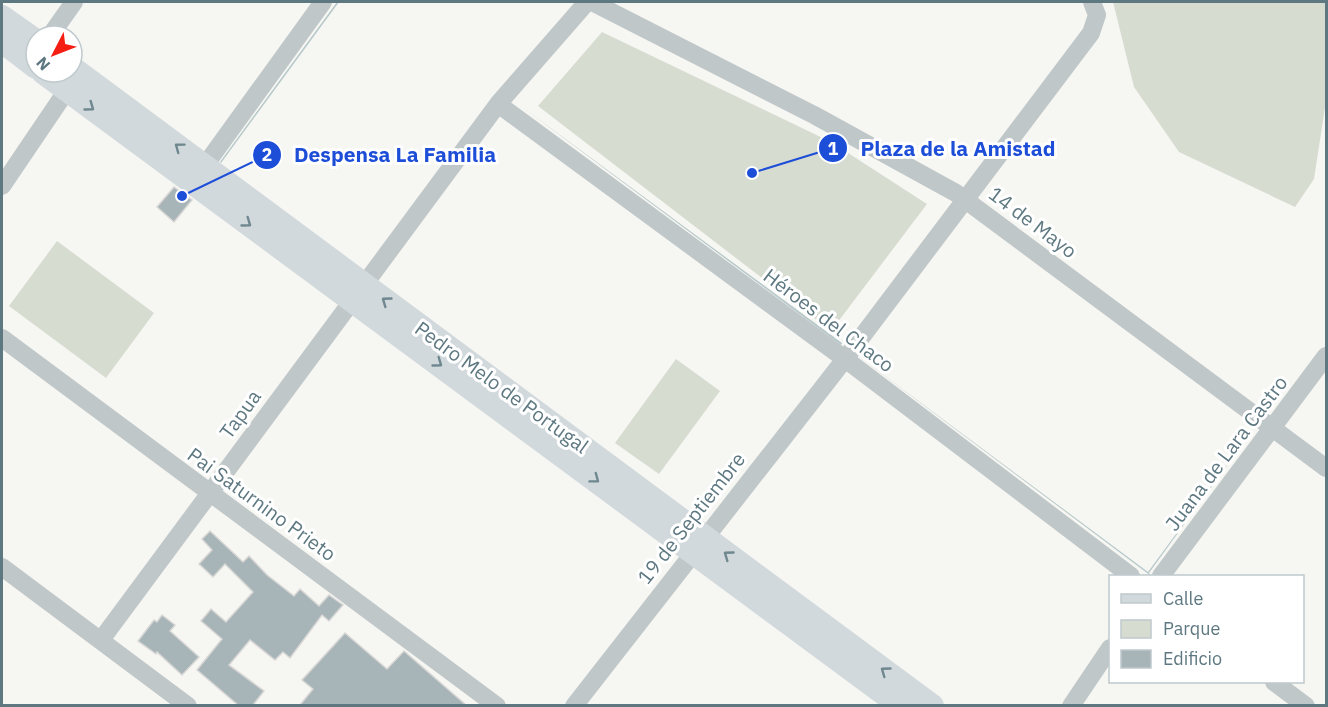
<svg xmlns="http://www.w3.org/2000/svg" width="1328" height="707" viewBox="0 0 1328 707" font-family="'IBM Plex Sans',sans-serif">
	<rect width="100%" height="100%" fill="#f6f6f2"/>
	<!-- green -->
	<path fill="#d7dcd1" d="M1113,2H1326V101L1314,179L1295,207L1179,152L1134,87Z
		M602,32L831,142L927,204L831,331L538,106Z
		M57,241L154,313L106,378L9,306Z
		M676,359L720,391L659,474L615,443Z"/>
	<!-- water -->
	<path fill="#b6c8ca" d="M337,2H339L221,163L220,162Z
		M522,107L842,343L841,345Z
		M858,356L1148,572L1252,431L1149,573L1151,576Z"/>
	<!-- building -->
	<path fill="#a7b4b8" stroke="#d8d7d5" stroke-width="1.5" d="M174,187L192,200L174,222L157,207Z
		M210,531L243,562L249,556L267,575L294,596L300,589L319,606L329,595L343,605L329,621L322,615L290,658L283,652L275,660L250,640L229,665L264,691L253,705H238L197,670L222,639L201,621L211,609L226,622L253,592L225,564L213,577L199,564L212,550L202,539Z
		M162,615L175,625L170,631L199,657L182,675L157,652L156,654L138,641L154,620L157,622Z
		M345,633L387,669L404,651L466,705H300L313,689L302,680Z"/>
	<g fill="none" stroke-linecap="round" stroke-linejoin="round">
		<!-- street -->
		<path stroke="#c0c7c9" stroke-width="18" d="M592,2L814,115L956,193L1326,468
			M50,36L74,2
			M498,104L845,359L1131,576
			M198,175L323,2
			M2,186L67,90
			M2,338L497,706
			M2,567L188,706
			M1161,576L1326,356
			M101,640L498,104L587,2
			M1274,682L1306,706
			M574,706L845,359L1091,33L1097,15L1092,2
			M1071,706L1110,648"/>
		<!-- secondary -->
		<path stroke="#d2d9dc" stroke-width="24" d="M2,17L36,41
			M2,41L36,67
			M72,68L932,706
			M43,72L901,706"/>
	</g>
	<!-- one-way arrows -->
	<defs><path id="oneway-chevron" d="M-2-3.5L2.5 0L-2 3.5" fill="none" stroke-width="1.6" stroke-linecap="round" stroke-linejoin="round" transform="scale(1.5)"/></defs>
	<g stroke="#6f878f">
		<use href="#oneway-chevron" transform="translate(90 107) rotate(36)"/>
		<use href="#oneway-chevron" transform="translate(179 147) rotate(-143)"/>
		<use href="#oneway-chevron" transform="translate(247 223) rotate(36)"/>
		<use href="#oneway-chevron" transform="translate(386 301) rotate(-144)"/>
		<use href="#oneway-chevron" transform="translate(438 363) rotate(36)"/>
		<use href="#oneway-chevron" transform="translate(595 479) rotate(37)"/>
		<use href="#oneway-chevron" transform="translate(728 555) rotate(-144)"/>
		<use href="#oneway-chevron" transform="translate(885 671) rotate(-144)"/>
	</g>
	<g text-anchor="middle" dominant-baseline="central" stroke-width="6" stroke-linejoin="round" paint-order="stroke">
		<!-- street labels -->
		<g font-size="20" fill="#5e7881" stroke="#fff">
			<text transform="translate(1033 222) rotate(37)">14 de Mayo</text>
			<text transform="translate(829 320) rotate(37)">Héroes del Chaco</text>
			<text transform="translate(502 387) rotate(36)">Pedro Melo de Portugal</text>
			<text transform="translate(240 414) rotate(-54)">Tapua</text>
			<text transform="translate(1226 453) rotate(-53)">Juana de Lara Castro</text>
			<text transform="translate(262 504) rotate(36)">Pai Saturnino Prieto</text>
			<text transform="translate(691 518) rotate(-52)">19 de Septiembre</text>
		</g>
	</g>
	<!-- callouts -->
	<path fill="none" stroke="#1d4ed8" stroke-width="2" d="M752 173L833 148M182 196L267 155"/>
	<g fill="#1d4ed8" stroke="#fff" stroke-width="2">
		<circle cx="752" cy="173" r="6"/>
		<circle cx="182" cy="196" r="6"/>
		<circle cx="833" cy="148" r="15"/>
		<circle cx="267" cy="155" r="15"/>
	</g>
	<g font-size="18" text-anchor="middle" font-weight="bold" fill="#fff">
		<text x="833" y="155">1</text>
		<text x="267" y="161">2</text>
	</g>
	<g font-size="21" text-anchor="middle" font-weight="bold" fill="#1d4ed8" stroke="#fff" stroke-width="6" stroke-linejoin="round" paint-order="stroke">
		<text x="958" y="156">Plaza de la Amistad</text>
		<text x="395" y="162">Despensa La Familia</text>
	</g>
	<!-- border -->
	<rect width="1328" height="707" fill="none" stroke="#5e7881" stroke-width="6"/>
	<!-- legend -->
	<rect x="1109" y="575" width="195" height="108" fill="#ffffff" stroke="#bfc9cd" stroke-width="1.5"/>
	<rect x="1121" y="594" width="30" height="9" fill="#d2d9dc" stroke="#bfc9cd" stroke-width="1.5"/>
	<text x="1163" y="605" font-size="18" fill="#5e7881">Calle</text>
	<rect x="1121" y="620" width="30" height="18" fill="#d7dcd1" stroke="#bfc9cd" stroke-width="1.5"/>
	<text x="1163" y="635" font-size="18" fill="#5e7881">Parque</text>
	<rect x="1121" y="650" width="30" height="18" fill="#a7b4b8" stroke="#bfc9cd" stroke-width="1.5"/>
	<text x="1163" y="665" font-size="18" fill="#5e7881">Edificio</text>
	<!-- north arrow -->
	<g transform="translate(54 54) rotate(228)"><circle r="28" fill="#ffffff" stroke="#bfc9cd" stroke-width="1.5"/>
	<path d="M0-4.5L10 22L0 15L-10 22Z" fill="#f51e13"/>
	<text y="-9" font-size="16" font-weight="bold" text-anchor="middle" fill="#5e7881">N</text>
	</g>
</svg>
